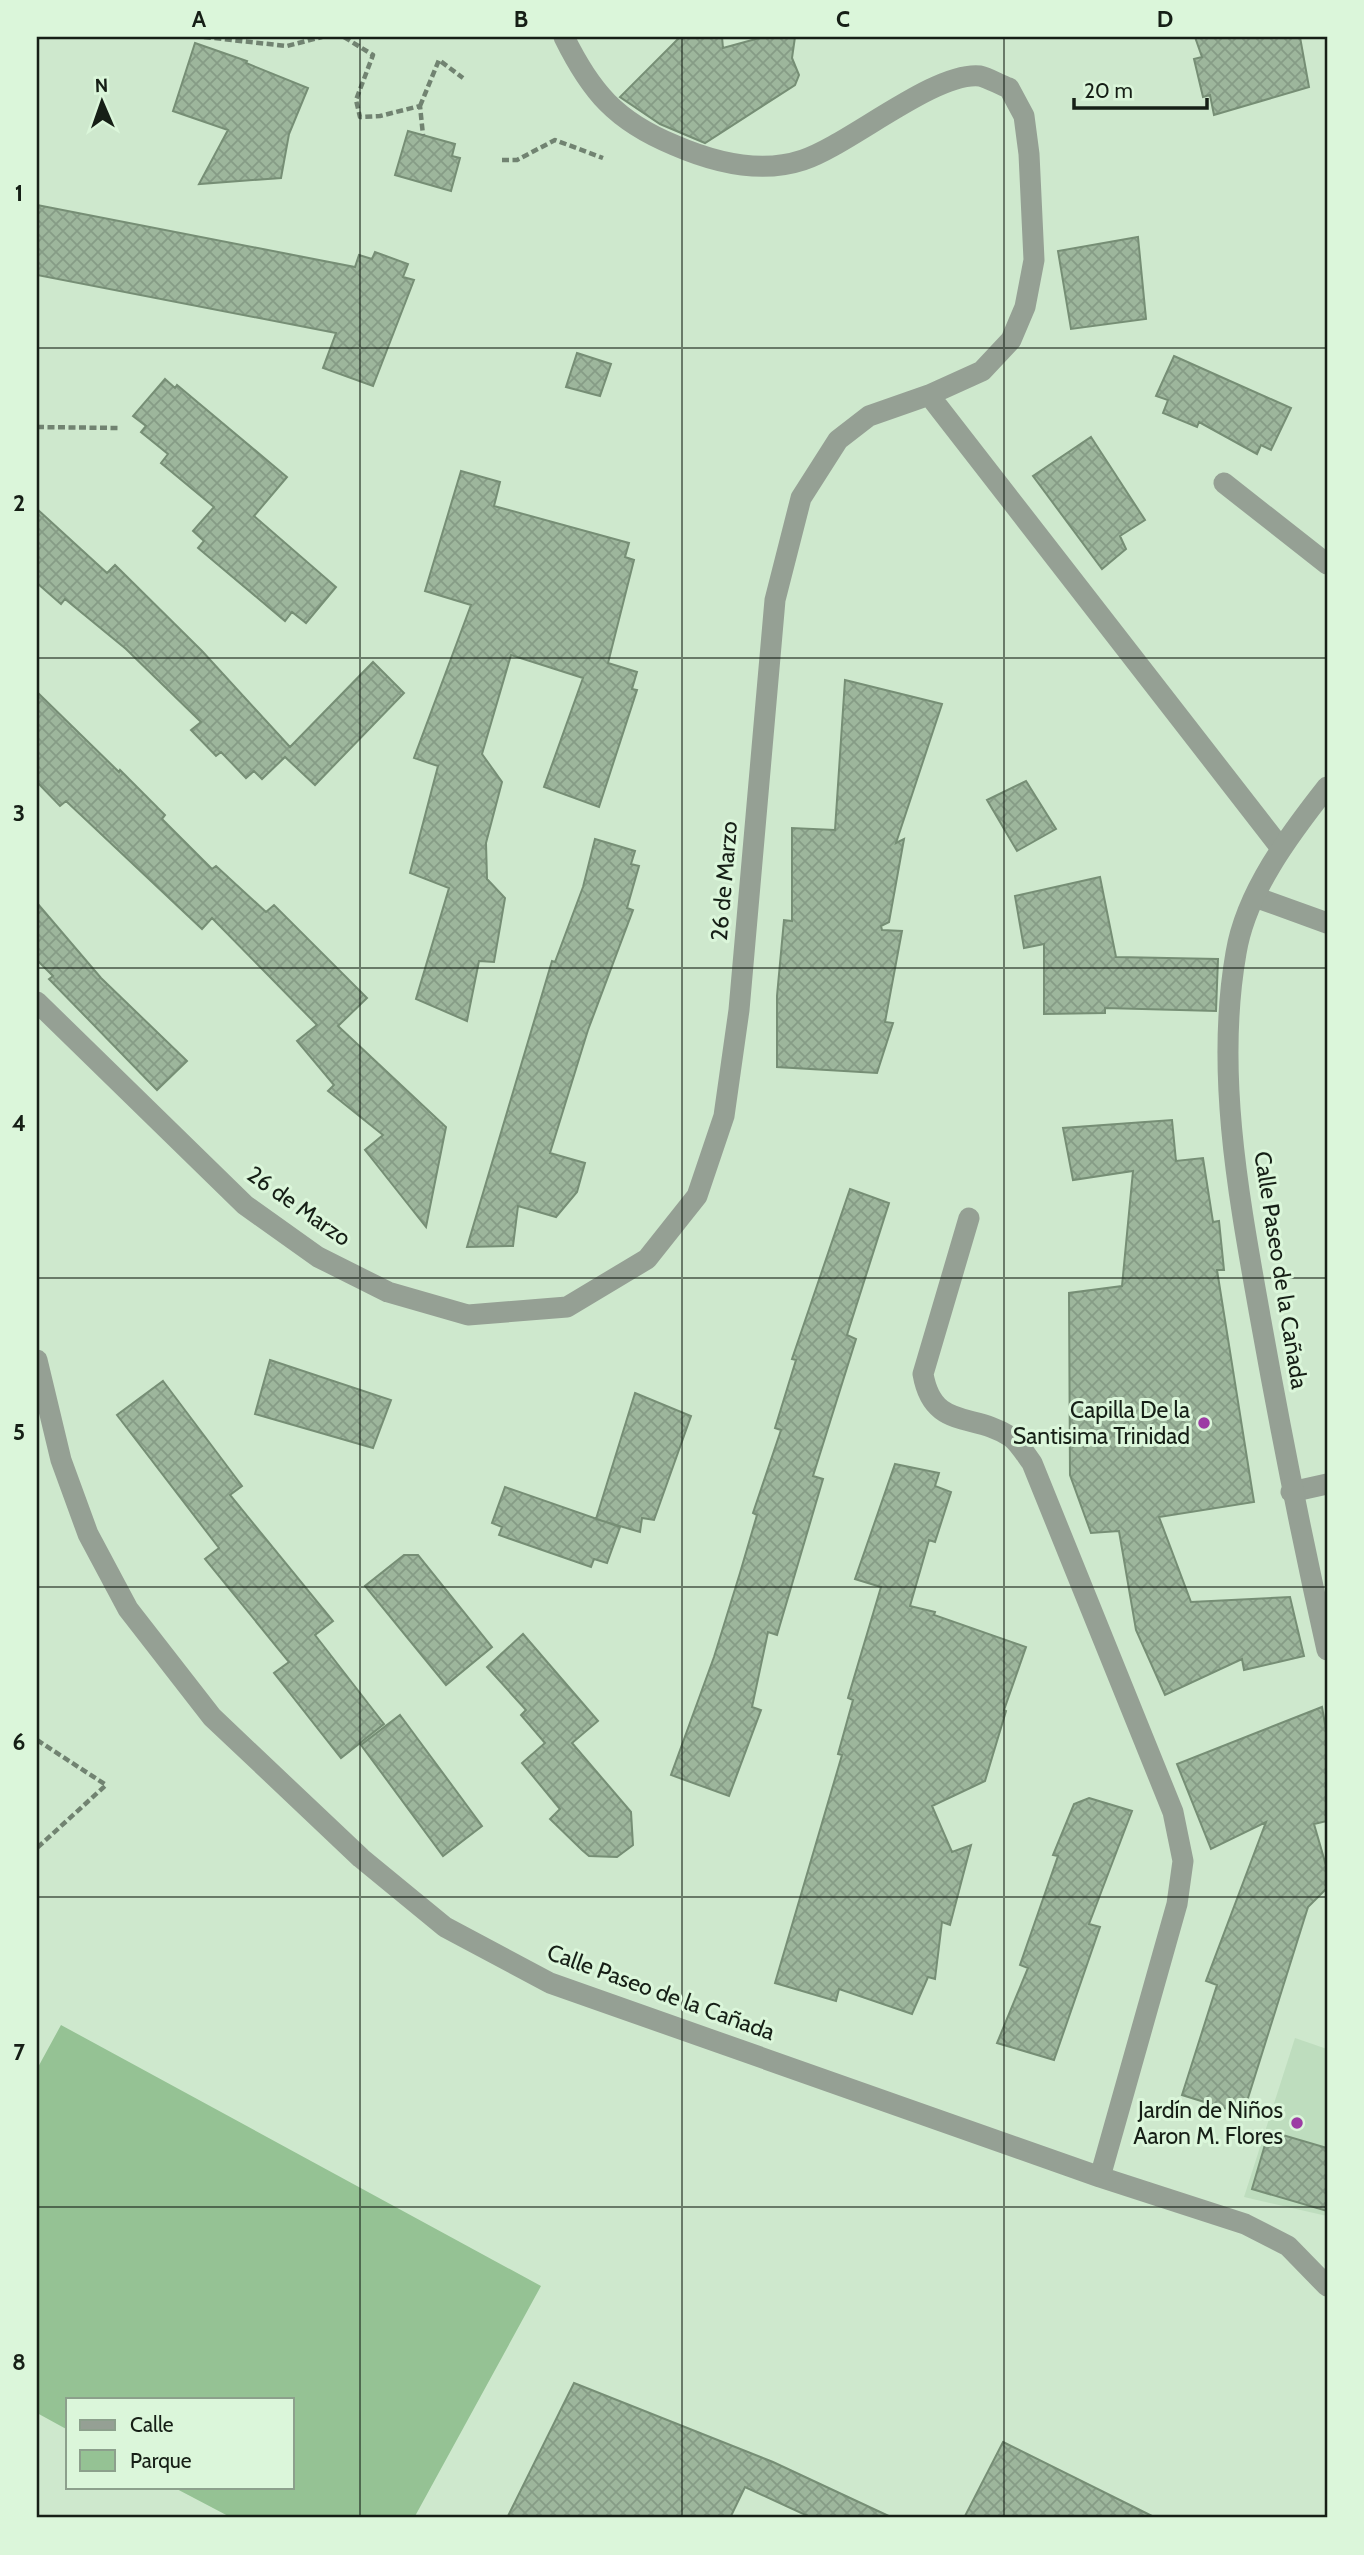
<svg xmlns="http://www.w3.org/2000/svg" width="1364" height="2555" viewBox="0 0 1364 2555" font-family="Cabin,sans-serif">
	<defs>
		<pattern id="building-cross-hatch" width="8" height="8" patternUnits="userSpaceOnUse" patternTransform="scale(1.75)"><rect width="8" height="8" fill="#9db69c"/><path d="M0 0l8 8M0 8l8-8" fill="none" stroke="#869c86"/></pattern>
	</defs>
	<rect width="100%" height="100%" fill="#cee8cd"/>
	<!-- built -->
	<path fill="#beddbe" d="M1295,2038L1327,2049V2216L1244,2197Z"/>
	<!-- green -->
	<path fill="#95c294" d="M61,2025L541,2286L414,2518H232L173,2487H292V2399H68V2430L37,2413V2069Z"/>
	<!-- building -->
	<path fill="url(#building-cross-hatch)" stroke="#768e75" stroke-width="2" d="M680,37H722L723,48L763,37H795L792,58L799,75L795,85L705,143L660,124L620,97Z
		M1195,37H1300L1309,87L1214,115L1210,95L1203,97L1194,59L1202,57Z
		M195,43L247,61L246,63L308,88L289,134L281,178L199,184L228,130L173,111Z
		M408,131L455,144L452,156L460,158L451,191L395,175Z
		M37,205L355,267L359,255L372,259L375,252L408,264L403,277L414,280L373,386L323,368L336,333L37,275Z
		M1138,237L1146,319L1071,329L1058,251Z
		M577,353L611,364L600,396L566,387Z
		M1174,356L1291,408L1271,450L1261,445L1257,454L1199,422L1197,427L1163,413L1168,400L1156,396Z
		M165,379L175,388L177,385L287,477L254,516L336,587L306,623L292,612L285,621L198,548L204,541L193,531L214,507L161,463L168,454L141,432L146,426L133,416Z
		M1091,437L1145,520L1120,536L1126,549L1102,569L1033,476Z
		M461,471L500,482L494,506L629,543L625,557L634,560L608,663L637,672L632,689L637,690L599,807L544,787L583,678L511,655L482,754L502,782L486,843L487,879L505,898L494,962L479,961L467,1021L416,999L449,888L410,873L438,766L414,758L471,605L425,591Z
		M37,509L107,573L115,565L202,651L290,747L373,662L404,693L315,785L285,757L262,779L254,771L246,778L221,752L216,756L191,730L201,722L126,649L65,599L61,604L37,583Z
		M845,680L942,704L896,843L904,839L889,922L881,926L882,930L902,931L885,1022L893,1023L877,1073L777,1067V996L784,920L792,921V828L835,830Z
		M37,692L119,772L120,770L165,815L162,819L212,869L216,866L266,912L274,905L367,998L338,1026L446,1127L426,1227L365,1150L383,1135L328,1091L334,1085L297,1041L317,1025L212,918L202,929L66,801L60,806L37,782Z
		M1026,781L1056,829L1017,851L987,800Z
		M595,839L635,851L631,864L639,866L627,908L633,910L588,1030L550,1153L585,1163L577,1192L556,1217L518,1206L513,1246L467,1247L552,961L555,962L583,887Z
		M1100,877L1116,957L1218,959L1216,1011L1105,1008V1013L1044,1014V944L1024,948L1015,896Z
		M37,903L101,978L187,1061L157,1090L49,979L53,976L37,960Z
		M1172,1120L1176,1161L1203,1158L1213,1222L1219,1221L1224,1270H1217L1254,1502L1159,1517L1191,1602L1290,1597L1304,1656L1244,1670L1242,1659L1165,1695L1136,1630L1119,1531L1091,1533L1070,1475L1069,1293L1122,1286L1133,1171L1073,1180L1063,1128Z
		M850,1189L889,1203L847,1335L856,1339L813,1476L823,1479L777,1635L768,1632L752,1707L761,1710L729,1796L671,1775L714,1657L740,1573L757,1515L753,1513L781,1430L775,1428L796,1360L792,1359Z
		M270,1360L391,1400L373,1448L255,1414Z
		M163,1381L242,1486L230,1495L333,1621L315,1635L384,1724L341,1758L274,1673L289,1662L205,1559L219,1548L117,1415Z
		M635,1393L691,1416L654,1520L642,1518L640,1532L596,1519Z
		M895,1464L939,1473L935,1486L951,1492L935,1542L929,1540L910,1606L935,1612L934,1615L1026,1647L1004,1710L1006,1711L985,1781L932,1806L952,1852L971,1845L950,1925L942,1922L935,1979L928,1977L912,2014L839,1989L836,2001L775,1983L842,1755L838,1754L853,1700L848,1698L881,1587L855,1579Z
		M505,1487L620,1527L607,1563L594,1559L591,1567L499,1535L502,1527L492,1523Z
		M404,1555H418L492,1647L446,1685L365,1586Z
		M523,1634L598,1721L572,1743L631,1812L633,1845L617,1857L589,1856L582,1850L550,1819L560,1809L522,1763L545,1743L521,1715L526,1710L487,1667Z
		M1322,1707L1327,1735V1821L1314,1824L1327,1869V1888L1308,1907L1243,2114L1182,2095L1217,1985L1206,1981L1266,1822L1211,1849L1177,1764Z
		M400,1715L482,1826L443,1856L361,1745Z
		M1089,1798L1132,1811L1089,1924L1100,1927L1054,2060L997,2043L1028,1968L1020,1965L1058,1856L1053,1855L1074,1804Z
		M1269,2131L1327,2148V2211L1252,2189Z
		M574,2383L773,2462L893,2518H812L745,2487L730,2518H507Z
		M1003,2442L1156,2518H964Z"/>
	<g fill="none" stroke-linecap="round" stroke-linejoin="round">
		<!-- path -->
		<path stroke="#718371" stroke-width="4.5" stroke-dasharray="7 3.5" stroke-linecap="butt" d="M204,37L287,46L322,37
			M344,37L373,55L356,100L360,117L380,116L420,106L423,135
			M420,106L439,60L463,78
			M502,160H517L555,140L603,158
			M37,427L120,428
			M37,1740L106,1785L37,1848"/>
		<!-- service -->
		<path stroke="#95a094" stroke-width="21" d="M1224,483L1327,564"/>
		<!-- minor -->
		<path stroke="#95a094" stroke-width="21" d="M564,37C591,92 616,121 674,145C713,162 761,174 803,160C849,145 935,71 980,76C989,78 1000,85 1009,88L1024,116L1029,154L1034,260L1025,307L1011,340L982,371L929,395
			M1255,897L1327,923
			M37,1002L245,1205L318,1257L388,1292L468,1315L567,1307L647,1259L697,1196L724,1116L739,1010L775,600L801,498L838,440L869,416L929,395L1280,847
			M969,1218L923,1374C933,1431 974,1412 1011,1437C1019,1443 1026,1455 1032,1463L1173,1812L1183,1861L1177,1904L1100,2177
			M37,1360L61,1460L88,1534L128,1609L212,1717L361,1858L445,1927L550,1983L1100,2177L1245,2224L1288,2246L1327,2286
			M1291,1492L1327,1484"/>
		<!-- tertiary -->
		<path stroke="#95a094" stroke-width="21" d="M1327,787C1290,834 1246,892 1236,953C1215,1073 1239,1198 1260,1316C1280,1428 1302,1539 1327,1650"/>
	</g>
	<!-- grid -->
	<path fill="none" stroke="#161f16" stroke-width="2" stroke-opacity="0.55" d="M360,37V2518M682,37V2518M1004,37V2518M37,348H1327M37,658H1327M37,968H1327M37,1278H1327M37,1587H1327M37,1897H1327M37,2207H1327"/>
	<!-- markers -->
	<g fill="#9c3ca4" stroke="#dbf6da" stroke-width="2.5">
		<circle cx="1204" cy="1423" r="7"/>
		<circle cx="1297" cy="2123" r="7"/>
	</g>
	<g text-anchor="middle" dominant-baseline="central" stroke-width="6" stroke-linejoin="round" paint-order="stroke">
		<!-- street labels -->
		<g font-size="23" fill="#161f16" stroke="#dbf6da">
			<text transform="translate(724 881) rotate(-85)">26 de Marzo</text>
			<text transform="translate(299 1206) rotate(35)">26 de Marzo</text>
			<text transform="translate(1281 1270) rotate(81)">Calle Paseo de la Cañada</text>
			<text transform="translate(661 1992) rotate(20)">Calle Paseo de la Cañada</text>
		</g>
		<!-- poi labels -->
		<g font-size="23" fill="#161f16" stroke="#dbf6da" text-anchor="end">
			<text x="1190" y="1410">Capilla De la<tspan x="1190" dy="26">Santisima Trinidad</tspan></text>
			<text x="1283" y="2110">Jardín de Niños<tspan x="1283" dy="26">Aaron M. Flores</tspan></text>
		</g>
	</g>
	<!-- border -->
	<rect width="1364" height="2555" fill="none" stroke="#dbf6da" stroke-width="77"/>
	<!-- legend -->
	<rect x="66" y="2398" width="228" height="91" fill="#dbf6da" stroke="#8ca08c" stroke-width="2"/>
	<rect x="80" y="2420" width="35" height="10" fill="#95a094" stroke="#8ca08c" stroke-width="2"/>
	<text x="130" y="2432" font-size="21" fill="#161f16">Calle</text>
	<rect x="80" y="2450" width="35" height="21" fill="#95c294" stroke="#8ca08c" stroke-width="2"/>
	<text x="130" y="2468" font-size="21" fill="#161f16">Parque</text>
	<!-- north arrow -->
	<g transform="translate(102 102) rotate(358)" stroke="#dbf6da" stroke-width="5" paint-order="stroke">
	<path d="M0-5L12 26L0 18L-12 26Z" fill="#161f16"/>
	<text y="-10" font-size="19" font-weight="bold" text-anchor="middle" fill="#161f16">N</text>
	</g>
	<!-- scale -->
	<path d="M1074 98v10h133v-10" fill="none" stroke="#161f16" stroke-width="3.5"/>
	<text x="1084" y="98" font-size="21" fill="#161f16" stroke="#dbf6da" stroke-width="5" paint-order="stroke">20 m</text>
	<rect x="38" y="38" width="1288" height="2478" fill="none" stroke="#161f16" stroke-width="2.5"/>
	<g font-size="23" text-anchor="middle" font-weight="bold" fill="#161f16">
		<text x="199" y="27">A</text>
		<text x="521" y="27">B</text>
		<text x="843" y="27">C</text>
		<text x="1165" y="27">D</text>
		<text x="19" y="201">1</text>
		<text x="19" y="511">2</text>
		<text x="19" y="821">3</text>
		<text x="19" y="1131">4</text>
		<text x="19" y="1440">5</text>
		<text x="19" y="1750">6</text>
		<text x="19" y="2060">7</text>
		<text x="19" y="2370">8</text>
	</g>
</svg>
